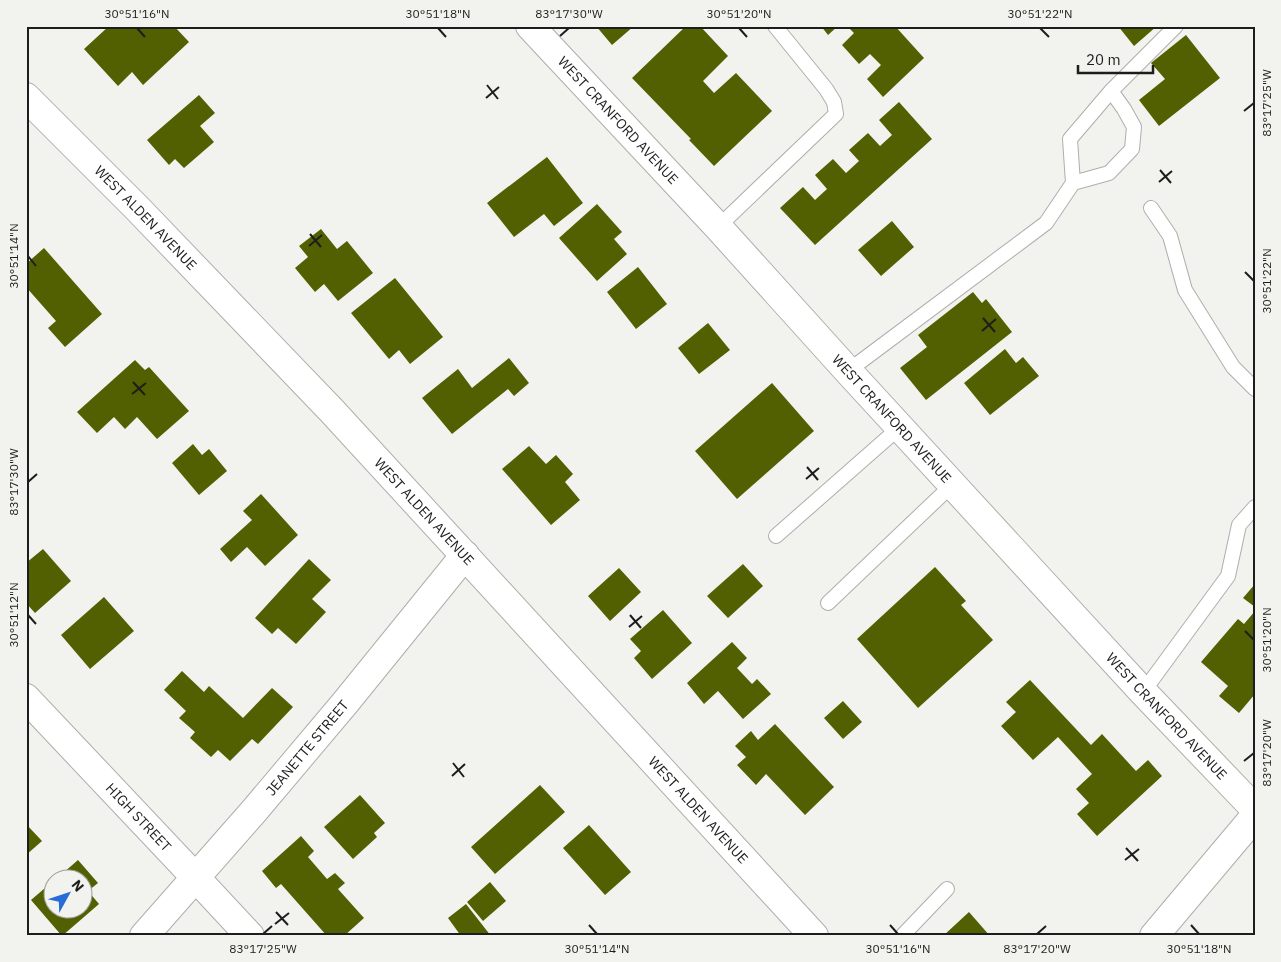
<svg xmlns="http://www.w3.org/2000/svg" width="1281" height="962" viewBox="0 0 1281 962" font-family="'IBM Plex Sans',sans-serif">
	<rect width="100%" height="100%" fill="#f2f3ee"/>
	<!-- building -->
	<path fill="#526001" d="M109,26H174L189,42L143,85L132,72L118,86L84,49Z
		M596,26H634L612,45Z
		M686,26H700L728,56L703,81L714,93L736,73L772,111L714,166L689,140L691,139L632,78Z
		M821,26H838L828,35Z
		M847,26H895L924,58L883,97L867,79L881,65L870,54L859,64L842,45L854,33Z
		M1118,26H1157L1134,46Z
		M1186,35L1220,78L1159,126L1139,100L1165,79L1151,63Z
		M199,95L215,113L200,126L214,142L184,168L175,159L169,165L147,140Z
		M899,102L932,139L815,245L780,208L803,187L815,200L827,189L815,175L833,159L846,173L859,161L849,150L868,133L880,146L892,135L879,120Z
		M547,157L583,203L554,226L544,214L514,237L487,203Z
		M597,204L622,232L614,239L627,254L597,281L559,238Z
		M892,221L914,247L881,276L858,250Z
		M321,229L337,249L347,241L373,273L338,301L324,284L315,292L295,268L308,257L299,246Z
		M44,248L102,314L65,347L48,328L56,321L26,287V264Z
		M638,267L667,304L636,329L607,292Z
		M395,278L443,337L410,364L399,350L389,359L351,313Z
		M973,292L982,303L986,299L1012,332L926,400L900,368L927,347L918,335Z
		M708,323L730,350L699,374L678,348Z
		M1005,349L1016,363L1023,357L1039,376L990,415L964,383Z
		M509,358L529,383L514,396L508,389L452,434L422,398L458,369L472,388Z
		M135,360L145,370L149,367L189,411L157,439L137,417L125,429L114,417L97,433L77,412Z
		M772,383L814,431L737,499L695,451Z
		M193,444L202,455L209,449L227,471L199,495L172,463Z
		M529,446L546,464L556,455L573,474L565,482L580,500L551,525L502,469Z
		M261,494L298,535L265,566L247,547L231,562L220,549L252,520L243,511Z
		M43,549L71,581L35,613L26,603V563Z
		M309,559L331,580L312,599L326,612L296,644L278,628L272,634L255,618Z
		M743,564L763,586L728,618L707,596Z
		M935,567L966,601L961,605L993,640L918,708L857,639Z
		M619,568L641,592L610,621L588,596Z
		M1255,584V607L1243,598Z
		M104,597L134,631L90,669L61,635Z
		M663,610L692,643L652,679L634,658L641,651L630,639Z
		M1255,611V694L1239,713L1219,696L1228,686L1201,662L1238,619L1244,624Z
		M732,642L747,658L737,668L752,684L757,679L771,694L743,719L718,691L704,704L687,683Z
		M182,671L204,692L209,686L243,718L272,688L293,707L258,744L252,739L230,761L218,750L211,757L190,738L195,732L179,718L186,711L164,690Z
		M1030,680L1091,745L1102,734L1136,771L1148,760L1162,776L1097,836L1077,814L1089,803L1076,789L1092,774L1058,737L1033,760L1001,726L1016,712L1006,702Z
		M843,701L862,722L843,739L824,718Z
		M775,724L834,787L805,815L766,774L756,785L737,765L746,757L735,746L751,731L758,740Z
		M540,785L565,812L495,874L471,847Z
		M360,795L385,823L374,833L377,837L353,859L324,827Z
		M26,824L42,841L26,855Z
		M589,825L631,872L605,895L563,848Z
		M301,836L314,851L308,857L327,879L335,873L345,883L338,889L364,918L344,936H327L281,884L276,888L262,871Z
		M78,860L98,883L88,891L99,904L62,936L31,900L52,882V910H82V880H55Z
		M490,882L506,901L483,921L467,902Z
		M466,904L491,936H461L448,918Z
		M969,912L990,936H943Z"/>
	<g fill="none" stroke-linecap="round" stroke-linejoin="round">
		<defs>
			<path id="service" d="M1073,183L1109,173L1132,149L1134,127L1124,109L1111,91
				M1151,208L1170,236L1185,290L1233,367L1255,389
				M718,227L836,114L834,102L826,89L775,26
				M848,371L1046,223L1073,183L1070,139L1111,91L1176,26
				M776,536L900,427
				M828,603L952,485
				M1143,692L1228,576L1239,525L1255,507
				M902,936L947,889"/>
			<g id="minor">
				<path id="s1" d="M530,26L718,227L848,371L1143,692L1255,809"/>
				<path id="s2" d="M26,698L196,878L250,936"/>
				<path id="s3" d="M144,936L254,811L345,703L465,555"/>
			</g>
			<g id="tertiary">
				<path id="s4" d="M26,97L137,208L332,411L814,936"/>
			</g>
			<path id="secondary" d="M1154,936L1255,816"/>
		</defs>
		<!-- service casing -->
		<use href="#service" stroke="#adafaa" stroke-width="16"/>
		<!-- minor casing -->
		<use href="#minor" stroke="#adafaa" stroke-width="30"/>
		<!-- tertiary casing -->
		<use href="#tertiary" stroke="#adafaa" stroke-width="30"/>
		<!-- secondary casing -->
		<use href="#secondary" stroke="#adafaa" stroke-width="30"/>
		<!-- service -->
		<use href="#service" stroke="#fff" stroke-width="14"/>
		<!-- minor -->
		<use href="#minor" stroke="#fff" stroke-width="28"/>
		<!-- tertiary -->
		<use href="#tertiary" stroke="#fff" stroke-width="28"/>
		<!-- secondary -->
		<use href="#secondary" stroke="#fff" stroke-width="28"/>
	</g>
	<!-- ticks -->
	<path fill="none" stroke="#1d1e1c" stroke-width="2" d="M137,28L145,37M438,28L446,37M739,28L747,37M1040,28L1049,37M560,36L569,28M487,85L498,99M486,98L499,87M1244,111L1254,103M1160,170L1171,183M1159,182L1172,171M310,234L321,247M309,246L322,235M28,256L36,266M1245,272L1254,281M983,318L995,332M982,331L996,319M133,382L145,395M132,394L146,383M807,467L818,480M806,479L819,468M28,482L37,474M28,615L36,624M630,615L641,628M629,627L642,616M1245,631L1254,640M1244,761L1254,753M453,763L464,777M452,776L465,764M1126,848L1138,861M1125,860L1139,849M276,912L288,925M275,924L289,913M589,925L597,934M890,925L898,934M1191,925L1199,934M263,934L272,926M1037,934L1046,926"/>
	<g text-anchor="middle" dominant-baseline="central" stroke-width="5" stroke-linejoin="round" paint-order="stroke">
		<!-- street labels -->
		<g font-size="14" fill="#1d1e1c" stroke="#f2f3ee">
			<text stroke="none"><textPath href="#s1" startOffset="129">WEST CRANFORD AVENUE</textPath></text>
			<text stroke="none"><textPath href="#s4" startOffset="170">WEST ALDEN AVENUE</textPath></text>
			<text stroke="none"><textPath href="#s1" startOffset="534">WEST CRANFORD AVENUE</textPath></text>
			<text stroke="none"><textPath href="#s4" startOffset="575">WEST ALDEN AVENUE</textPath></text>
			<text stroke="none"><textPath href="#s1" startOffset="939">WEST CRANFORD AVENUE</textPath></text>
			<text stroke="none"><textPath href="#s3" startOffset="249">JEANETTE STREET</textPath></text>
			<text stroke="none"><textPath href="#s4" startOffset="980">WEST ALDEN AVENUE</textPath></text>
			<text stroke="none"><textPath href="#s2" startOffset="164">HIGH STREET</textPath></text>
		</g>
	</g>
	<!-- border -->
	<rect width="1281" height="962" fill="none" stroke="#f2f3ee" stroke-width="55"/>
	<!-- north arrow -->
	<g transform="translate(68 894) rotate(50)"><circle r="24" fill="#f2f3ee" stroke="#9d9e9a"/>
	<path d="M0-4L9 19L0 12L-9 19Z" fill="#296cd9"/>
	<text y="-8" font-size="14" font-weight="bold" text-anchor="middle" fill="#1d1e1c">N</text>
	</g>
	<!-- scale -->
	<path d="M1078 65v8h75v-8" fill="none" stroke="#1d1e1c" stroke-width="2.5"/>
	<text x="1086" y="65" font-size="15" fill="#1d1e1c" stroke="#f2f3ee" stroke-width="4" paint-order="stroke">20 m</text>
	<rect x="28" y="28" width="1226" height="906" fill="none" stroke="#1d1e1c" stroke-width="2"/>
	<g font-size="12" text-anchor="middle" fill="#1d1e1c">
		<text x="137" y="18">30°51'16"N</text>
		<text x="438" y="18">30°51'18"N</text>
		<text x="569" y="18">83°17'30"W</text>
		<text x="739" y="18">30°51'20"N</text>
		<text x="1040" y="18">30°51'22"N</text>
		<text transform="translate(1267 103) rotate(-90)" y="4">83°17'25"W</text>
		<text transform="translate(14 256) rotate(-90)" y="4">30°51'14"N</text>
		<text transform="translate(1267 281) rotate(-90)" y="4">30°51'22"N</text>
		<text transform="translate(14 482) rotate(-90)" y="4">83°17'30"W</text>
		<text transform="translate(14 615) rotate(-90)" y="4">30°51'12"N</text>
		<text transform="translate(1267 640) rotate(-90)" y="4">30°51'20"N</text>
		<text transform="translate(1267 753) rotate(-90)" y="4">83°17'20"W</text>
		<text x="263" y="953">83°17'25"W</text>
		<text x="597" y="953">30°51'14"N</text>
		<text x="898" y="953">30°51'16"N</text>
		<text x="1037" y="953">83°17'20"W</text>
		<text x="1199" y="953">30°51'18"N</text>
	</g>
</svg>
